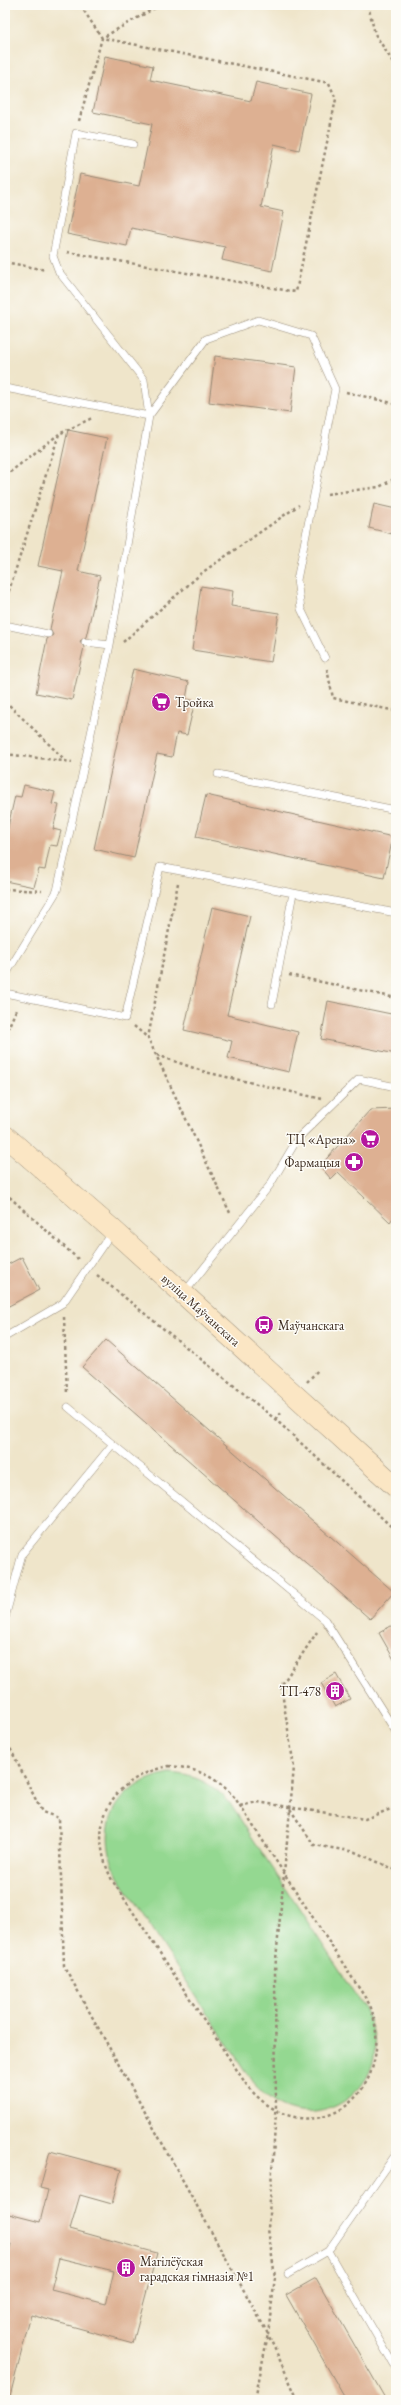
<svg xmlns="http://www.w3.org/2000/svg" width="401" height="2405" viewBox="0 0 401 2405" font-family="'EB Garamond',serif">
	<rect width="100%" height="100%" fill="#fdfcf7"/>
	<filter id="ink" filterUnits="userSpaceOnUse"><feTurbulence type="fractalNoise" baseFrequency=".025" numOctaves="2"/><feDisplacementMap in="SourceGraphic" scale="8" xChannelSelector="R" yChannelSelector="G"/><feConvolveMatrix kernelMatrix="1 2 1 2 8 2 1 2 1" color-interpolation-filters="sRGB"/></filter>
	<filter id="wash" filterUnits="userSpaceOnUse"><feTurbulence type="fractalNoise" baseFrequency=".012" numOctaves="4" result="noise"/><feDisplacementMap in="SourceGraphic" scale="16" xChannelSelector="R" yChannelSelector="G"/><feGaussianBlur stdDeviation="0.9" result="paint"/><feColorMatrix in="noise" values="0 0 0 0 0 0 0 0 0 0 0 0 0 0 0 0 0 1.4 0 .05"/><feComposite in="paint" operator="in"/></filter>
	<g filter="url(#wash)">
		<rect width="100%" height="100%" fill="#efe5ca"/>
		<!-- green -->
		<path fill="#94d891" stroke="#688158" d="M169,1773C195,1775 212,1783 229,1802L364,2008C371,2024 377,2040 374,2058C366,2100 316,2126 278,2105C268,2099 261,2091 253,2083L118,1877C94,1827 115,1784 169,1773Z"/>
		<g id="blocks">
			<!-- building -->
			<path fill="#ddb092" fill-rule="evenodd" d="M105,56L153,66L150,80L251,101L256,82L311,94L299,150L274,144L261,207L284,212L272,271L222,260L225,247L131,228L127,246L67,234L80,174L139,186L152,124L93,112Z
				M215,356L296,367L290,413L209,402Z
				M68,430L107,438L78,571L100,576L86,637L80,641L84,647L72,700L36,693L47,639L53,635L50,629L63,571L38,566Z
				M374,504L396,509V535L369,528Z
				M201,586L233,591L231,606L279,613L271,662L192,650Z
				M133,669L189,682L186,699L195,701L187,735L177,733L172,757L157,754L134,858L94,849Z
				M24,785L55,792L52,804L59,805L53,829L61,831L57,846L50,845L45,870L39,869L34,887L5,881V840L15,796L21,797Z
				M206,795L393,837L384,878L196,837Z
				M212,907L250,916L227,1015L298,1032L289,1072L228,1058L232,1041L184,1030Z
				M328,1001L396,1015V1054L321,1039Z
				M396,1109V1214L390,1222L338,1172L331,1179L320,1166L370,1110Z
				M22,1257L39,1290L5,1308V1266Z
				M106,1340L394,1592L370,1619L82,1367Z
				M396,1623V1663L379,1633Z
				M336,1674L350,1699L335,1707L321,1683Z
				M50,2151L121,2170L112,2204L80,2195L70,2229L157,2253L133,2343L31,2315L10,2396L5,2395V2264L11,2244L5,2242V2213L40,2222L48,2190L40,2188ZM59,2258L114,2271L106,2304L51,2290Z
				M316,2278L386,2400H346L286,2295Z"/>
		</g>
	</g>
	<g filter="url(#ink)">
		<use href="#blocks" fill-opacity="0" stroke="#958874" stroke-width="1"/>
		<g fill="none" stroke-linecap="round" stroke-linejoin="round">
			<defs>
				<path id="service" d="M5,388L149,416L206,339L258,320L311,336L335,389L297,580L301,609L325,658
					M5,625L48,634
					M85,642L110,645
					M218,774L396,810
					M5,976L57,891L110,645L149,416L144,380L59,272L53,256L76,133L133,144
					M5,993L125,1018L160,867L396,913
					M272,1004L293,893
					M184,1293L270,1185L298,1138L359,1079L396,1087
					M5,1337L63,1303L112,1232
					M68,1407L325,1620L396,1732
					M5,1618L22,1554L112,1445
					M328,2251L393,2364
					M288,2274L328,2251L396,2154"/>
				<path id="secondary" d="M5,1136L113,1230L396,1487"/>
			</defs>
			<!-- service casing -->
			<use href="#service" stroke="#958874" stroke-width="8"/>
			<!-- secondary casing -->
			<use href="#secondary" stroke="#958874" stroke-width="22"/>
			<!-- path -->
			<path stroke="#958874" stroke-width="2.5" stroke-dasharray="3 3" stroke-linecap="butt" d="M368,5L375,34L396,67
				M79,121L102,38L160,5
				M67,252L296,292L336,99L329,83L102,38L80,5
				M5,262L46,270
				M346,392L396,404
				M5,476L59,434
				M327,494L379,487L396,478
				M5,603L59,434L92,418
				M123,642L203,572L299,505
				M327,669L333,698L396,711
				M5,701L65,760
				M5,754L72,762
				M178,883L148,1038L231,1215
				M5,889L42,891
				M289,975L396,998
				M134,1026L148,1038
				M5,1035L17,1008
				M157,1055L205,1072L322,1099
				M5,1193L78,1259
				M97,1275L275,1419L396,1531
				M64,1317L67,1394
				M307,1382L319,1369
				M275,1419L283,1410
				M5,1738L42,1812L59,1818L64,1966L268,2334L255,2400
				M169,1766C198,1768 216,1777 235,1798L370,2005C401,2093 312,2161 248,2087L112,1880C85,1825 110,1778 169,1766Z
				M240,1806L257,1802L365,1819L396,1807
				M290,1809L314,1845L355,1852L396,1870
				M298,2400L268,2334L275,2277L268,2229L276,2112L275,1970L294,1767L281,1686L317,1632"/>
			<!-- service -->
			<use href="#service" stroke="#fff" stroke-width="7"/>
			<!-- secondary -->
			<use href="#secondary" stroke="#fbe6c4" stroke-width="21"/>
		</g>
	</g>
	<!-- icons -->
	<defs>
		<symbol id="supermarket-disc" viewBox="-11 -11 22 22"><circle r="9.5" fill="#b5179e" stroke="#fdfcf7"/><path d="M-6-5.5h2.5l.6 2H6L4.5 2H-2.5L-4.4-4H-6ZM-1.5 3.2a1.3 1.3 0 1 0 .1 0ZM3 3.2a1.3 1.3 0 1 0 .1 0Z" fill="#fff"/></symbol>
		<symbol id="pharmacy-disc" viewBox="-11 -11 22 22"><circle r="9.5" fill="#b5179e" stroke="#fdfcf7"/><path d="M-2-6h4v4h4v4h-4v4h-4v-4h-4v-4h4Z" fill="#fff"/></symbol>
		<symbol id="bus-disc" viewBox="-11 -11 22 22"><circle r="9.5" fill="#b5179e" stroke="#fdfcf7"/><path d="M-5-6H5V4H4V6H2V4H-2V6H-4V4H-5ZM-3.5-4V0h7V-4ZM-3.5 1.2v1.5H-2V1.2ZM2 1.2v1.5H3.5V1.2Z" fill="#fff"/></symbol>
		<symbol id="building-disc" viewBox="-11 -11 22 22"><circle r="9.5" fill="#b5179e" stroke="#fdfcf7"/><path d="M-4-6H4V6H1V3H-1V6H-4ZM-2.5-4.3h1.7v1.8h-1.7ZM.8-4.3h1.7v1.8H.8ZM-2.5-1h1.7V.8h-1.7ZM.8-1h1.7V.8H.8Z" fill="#fff"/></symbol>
	</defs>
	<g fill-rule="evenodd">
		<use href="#supermarket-disc" x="150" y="691" width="22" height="22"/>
		<use href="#supermarket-disc" x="359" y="1128" width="22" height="22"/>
		<use href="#pharmacy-disc" x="343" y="1151" width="22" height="22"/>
		<use href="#bus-disc" x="253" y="1314" width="22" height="22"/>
		<use href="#building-disc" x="324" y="1680" width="22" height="22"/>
		<use href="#building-disc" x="115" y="2257" width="22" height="22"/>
	</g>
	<g text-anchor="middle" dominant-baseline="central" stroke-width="3" stroke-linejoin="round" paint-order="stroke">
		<!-- poi labels -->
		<g font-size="13" fill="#3b2a1e" stroke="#fdfcf7" text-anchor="start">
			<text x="175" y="702">Тройка</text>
			<text x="356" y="1139" text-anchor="end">ТЦ «Арена»</text>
			<text x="340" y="1162" text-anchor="end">Фармацыя</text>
			<text x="278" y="1325">Маўчанскага</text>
			<text x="321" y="1691" text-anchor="end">ТП-478</text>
			<text x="140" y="2261">Магілёўская<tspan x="140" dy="15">гарадская гімназія №1</tspan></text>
		</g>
		<!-- street labels -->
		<g font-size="13" fill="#3b2a1e" stroke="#fdfcf7">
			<text transform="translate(201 1310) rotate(42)">вуліца Маўчанскага</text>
		</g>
	</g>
	<!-- margin -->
	<rect width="401" height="2405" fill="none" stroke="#fdfcf7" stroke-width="20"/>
</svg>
